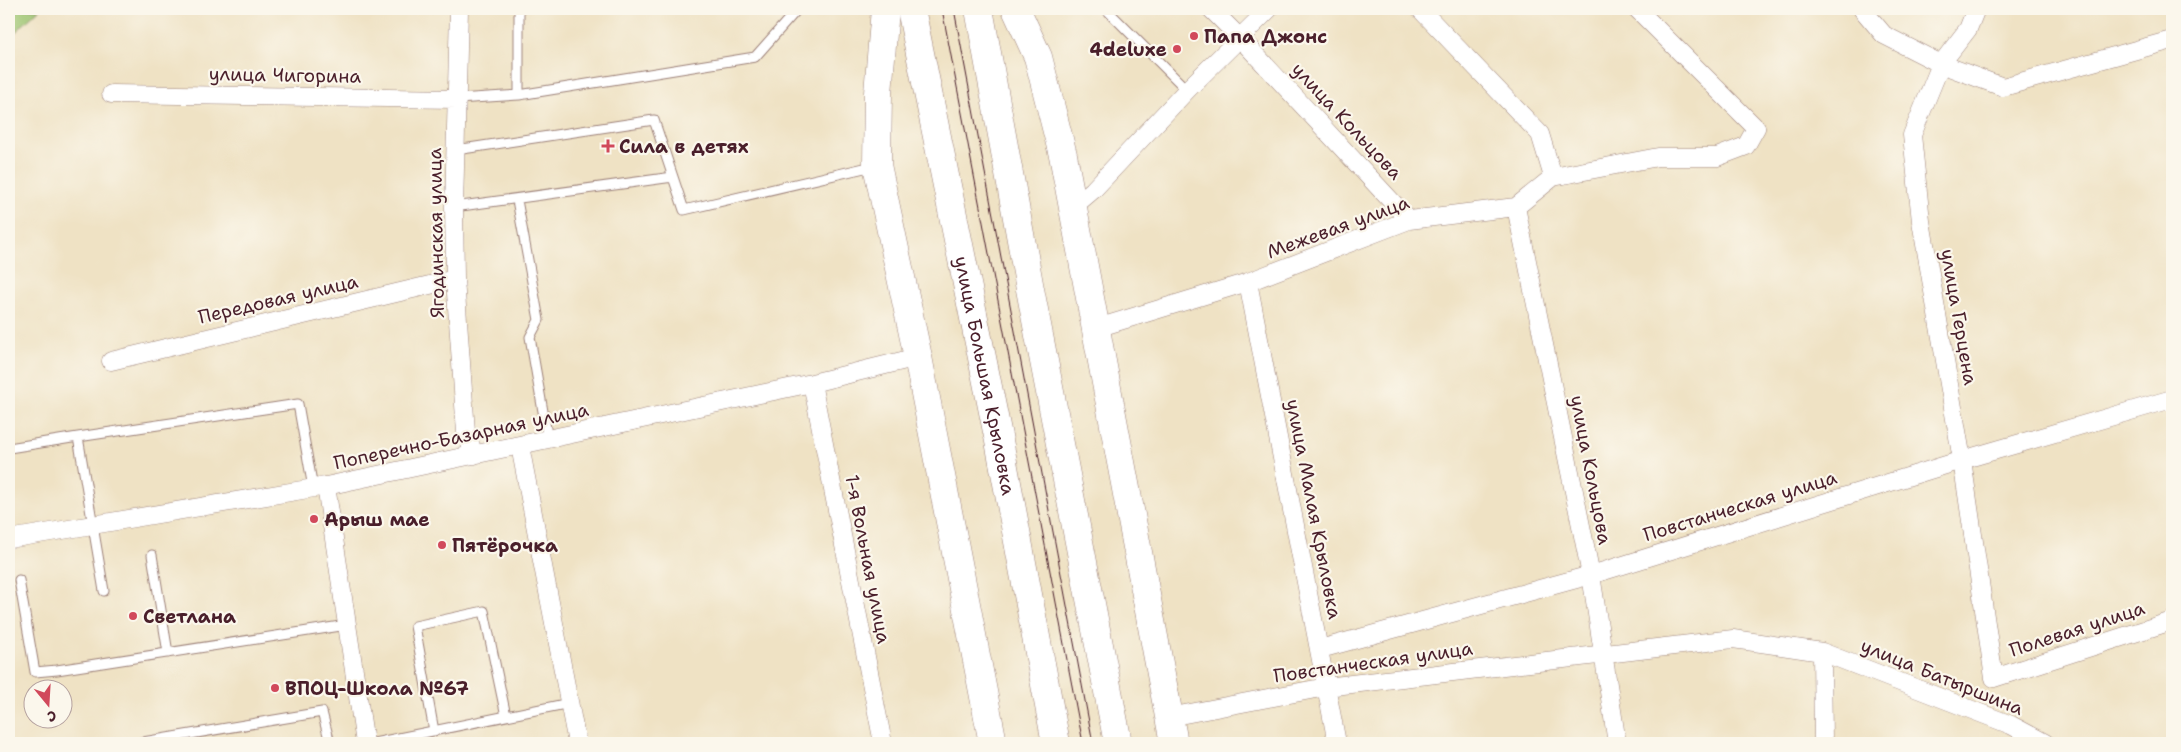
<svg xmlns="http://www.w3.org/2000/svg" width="2181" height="752" viewBox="0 0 2181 752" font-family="'Shantell Sans',sans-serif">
	<rect width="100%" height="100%" fill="#fbf7ec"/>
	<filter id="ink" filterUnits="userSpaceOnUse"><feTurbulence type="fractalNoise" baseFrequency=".02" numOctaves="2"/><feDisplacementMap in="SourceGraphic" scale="10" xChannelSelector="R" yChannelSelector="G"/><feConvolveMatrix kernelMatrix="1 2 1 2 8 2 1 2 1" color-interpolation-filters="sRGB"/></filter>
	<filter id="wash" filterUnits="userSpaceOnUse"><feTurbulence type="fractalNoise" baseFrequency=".0096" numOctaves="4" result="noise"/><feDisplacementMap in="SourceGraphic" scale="20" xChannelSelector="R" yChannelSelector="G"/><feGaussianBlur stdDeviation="1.12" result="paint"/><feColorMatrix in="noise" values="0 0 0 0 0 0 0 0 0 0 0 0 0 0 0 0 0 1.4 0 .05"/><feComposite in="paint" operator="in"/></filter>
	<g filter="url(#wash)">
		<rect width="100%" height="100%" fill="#efe2c4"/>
		<!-- green -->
		<path fill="#9cc46f" stroke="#73724d" d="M9,9H40L9,38Z"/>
	</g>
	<g filter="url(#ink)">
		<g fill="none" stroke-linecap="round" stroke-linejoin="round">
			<defs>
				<path id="lane" d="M519,9V95
					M1106,9L1187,90
					M457,99L519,95L755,57L795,12L794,9
					M456,150L654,120L673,177
					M517,200L539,320L530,337L548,440
					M454,207L673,177L684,210L873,166
					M78,437L298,404L313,488
					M9,448L78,437L104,591
					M152,555L168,653
					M19,580L35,672L57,670L347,625
					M434,731L415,626L484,611L506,716
					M137,743L322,712L330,743
					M374,743L570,703"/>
				<path id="street" d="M459,9L454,207L455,279L466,432L474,455
					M1211,9L1240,38L1409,220
					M1420,9L1540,134L1553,177
					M1862,9L1884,35L1941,64L2003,87L2172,40
					M1976,9L1968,29L1941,64L1912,135L1921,221L1962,460L1994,678L2172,621
					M111,94L457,99
					M1073,207L1093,190L1187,90L1269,9
					M1516,207L1591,575L1617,743
					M1248,282L1337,743
					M1097,328L1248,282L1409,220L1516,207L1553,177L1658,157H1717L1746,146L1756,128L1637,9
					M111,361L455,279
					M812,383L883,743
					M520,446L577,743
					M326,486L365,743
					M9,539L326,486L812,383L918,357
					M1320,649L1591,575L1962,460L2172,399
					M1822,652L1823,743
					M1169,717L1326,687L1733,639L1822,652L2011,725L2045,743"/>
				<g id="primary">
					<path d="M885,9L878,93L877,165L918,357L993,743"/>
					<path id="s1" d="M911,9L1000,446L1056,743"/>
					<path d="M979,9L1030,289L1118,743"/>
					<path d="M1016,9L1038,57L1063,155L1174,743"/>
				</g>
			</defs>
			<!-- lane casing -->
			<use href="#lane" stroke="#9c8078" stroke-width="11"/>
			<!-- street casing -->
			<use href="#street" stroke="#9c8078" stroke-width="19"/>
			<!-- primary casing -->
			<use href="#primary" stroke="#9c8078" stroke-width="29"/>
			<!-- lane -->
			<use href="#lane" stroke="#fff" stroke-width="9"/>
			<!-- street -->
			<use href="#street" stroke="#fff" stroke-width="18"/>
			<!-- primary -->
			<use href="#primary" stroke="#fff" stroke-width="28"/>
			<!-- tram -->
			<path stroke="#4a1f2b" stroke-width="1" d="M942,9L1083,743
				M954,9L1093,743"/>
		</g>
	</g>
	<!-- markers -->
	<g fill="#d1495b" stroke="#fbf7ec" stroke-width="2">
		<circle cx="1194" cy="36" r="5"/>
		<circle cx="1177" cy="49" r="5"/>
		<path d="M605.5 138.5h5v5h5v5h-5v5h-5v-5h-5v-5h5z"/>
		<circle cx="314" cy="519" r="5"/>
		<circle cx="442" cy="545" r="5"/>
		<circle cx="133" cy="616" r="5"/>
		<circle cx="275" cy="688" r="5"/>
	</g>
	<g text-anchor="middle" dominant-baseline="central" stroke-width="4.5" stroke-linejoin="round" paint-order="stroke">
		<!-- poi labels -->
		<g font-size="19" font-weight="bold" fill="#4a1f2b" stroke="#fbf7ec" text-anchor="start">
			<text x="1204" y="36">Папа Джонс</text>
			<text x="1167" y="49" text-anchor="end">4deluxe</text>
			<text x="619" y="146">Сила в детях</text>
			<text x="324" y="519">Арыш мае</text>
			<text x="452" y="545">Пятёрочка</text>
			<text x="143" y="616">Светлана</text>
			<text x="285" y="688">ВПОЦ-Школа №67</text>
		</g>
		<!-- street labels -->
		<g font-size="19" fill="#4a1f2b" stroke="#fbf7ec">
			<text transform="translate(285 75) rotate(1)">улица Чигорина</text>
			<text transform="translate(1347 121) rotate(47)">улица Кольцова</text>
			<text transform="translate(1338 227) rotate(-20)">Межевая улица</text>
			<text transform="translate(436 233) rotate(-91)">Ягодинская улица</text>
			<text transform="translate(278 299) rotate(-13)">Передовая улица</text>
			<text transform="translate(1959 317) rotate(80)">улица Герцена</text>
			<text stroke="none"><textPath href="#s1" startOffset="374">улица Большая Крыловка</textPath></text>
			<text transform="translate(461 436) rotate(-12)">Поперечно-Базарная улица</text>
			<text transform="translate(1591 470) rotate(79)">улица Кольцова</text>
			<text transform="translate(1740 506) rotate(-17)">Повстанческая улица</text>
			<text transform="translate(1314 509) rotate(79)">улица Малая Крыловка</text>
			<text transform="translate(868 559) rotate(79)">1-я Вольная улица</text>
			<text transform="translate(2077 629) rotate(-18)">Полевая улица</text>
			<text transform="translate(1373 662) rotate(-8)">Повстанческая улица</text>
			<text transform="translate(1942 677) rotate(22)">улица Батыршина</text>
		</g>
	</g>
	<!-- margin -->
	<rect width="2181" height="752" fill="none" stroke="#fbf7ec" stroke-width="30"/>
	<!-- north arrow -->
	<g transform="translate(48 704) rotate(162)"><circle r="24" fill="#fbf7ec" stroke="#b4a19f"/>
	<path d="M0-4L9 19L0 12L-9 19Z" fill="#d1495b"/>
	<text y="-8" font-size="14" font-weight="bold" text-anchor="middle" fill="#4a1f2b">С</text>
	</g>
</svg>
